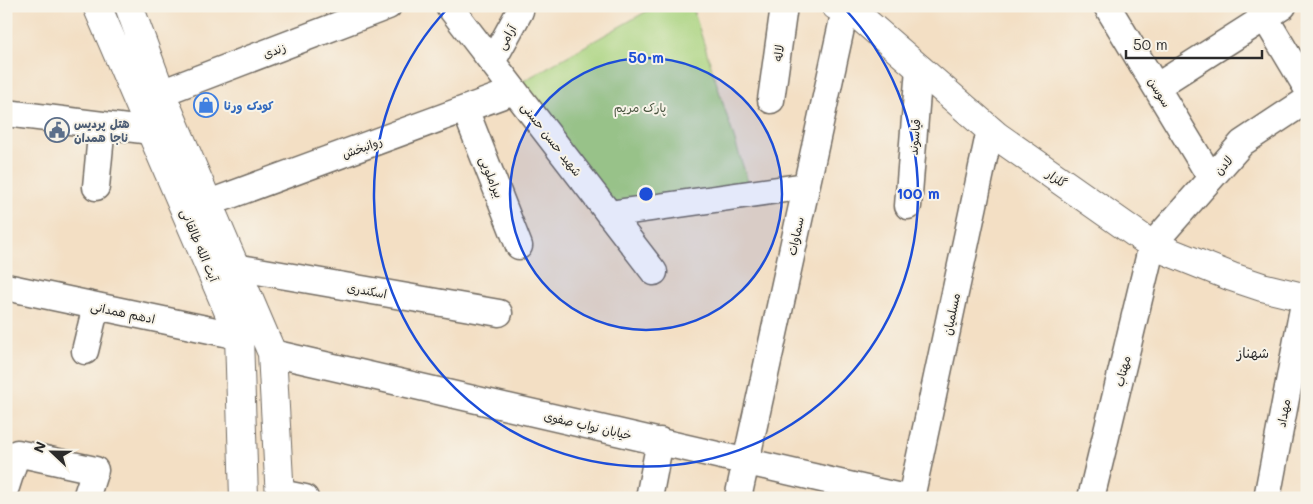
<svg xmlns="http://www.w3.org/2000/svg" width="1313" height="504" viewBox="0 0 1313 504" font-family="Mali,'Playpen Sans Arabic',sans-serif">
	<rect width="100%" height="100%" fill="#f7f3e8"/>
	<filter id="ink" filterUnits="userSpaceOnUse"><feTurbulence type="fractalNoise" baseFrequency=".02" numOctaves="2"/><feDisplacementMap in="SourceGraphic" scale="10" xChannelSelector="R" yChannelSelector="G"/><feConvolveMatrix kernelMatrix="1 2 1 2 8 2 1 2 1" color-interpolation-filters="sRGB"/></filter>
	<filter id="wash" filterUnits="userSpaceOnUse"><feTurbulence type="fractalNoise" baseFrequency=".0096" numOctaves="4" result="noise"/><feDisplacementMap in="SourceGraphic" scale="20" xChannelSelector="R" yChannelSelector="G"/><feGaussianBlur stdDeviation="1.12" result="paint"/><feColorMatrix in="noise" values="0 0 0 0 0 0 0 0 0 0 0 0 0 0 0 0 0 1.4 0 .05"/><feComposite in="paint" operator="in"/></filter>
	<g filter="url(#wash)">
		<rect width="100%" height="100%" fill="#f3dfc4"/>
		<!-- green -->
		<path fill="#a9d37f" stroke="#6a7f55" d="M656,6H692L749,185L615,204L518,84Z"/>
	</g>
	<g filter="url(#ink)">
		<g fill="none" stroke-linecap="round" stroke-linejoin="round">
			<defs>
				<path id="minor" d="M449,6L654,272
					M1107,6L1211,178
					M1258,6L1307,88
					M492,62L520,11
					M1156,87L1283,6
					M161,93L388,6
					M771,100L784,6
					M465,109L519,246
					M6,113L151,131
					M96,187L102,125
					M209,203L514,91
					M908,206L919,68
					M609,214L806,186
					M235,267L499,313
					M6,287L239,336
					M85,351L96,306
					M272,353L905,498
					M6,487L17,453L95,470L86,498
					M280,493L305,498
					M649,498L660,441
					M738,498L845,10
					M911,498L990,130
					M1091,498L1152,245L1242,143L1307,100
					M1267,498L1305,298"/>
				<path id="major" d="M97,6L239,336L244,498
					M129,6L161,93L272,353L280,498
					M836,6L859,16L997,136L1152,245L1232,277L1262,287L1307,298"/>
			</defs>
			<!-- minor casing -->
			<use href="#minor" stroke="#716a61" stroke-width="29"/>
			<!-- major casing -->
			<use href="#major" stroke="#716a61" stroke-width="30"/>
			<!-- minor -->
			<use href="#minor" stroke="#fff" stroke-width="26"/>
			<!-- major -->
			<use href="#major" stroke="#fff" stroke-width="28"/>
		</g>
	</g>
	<!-- distance rings -->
	<circle cx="646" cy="194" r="136" fill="#1d4ed8" fill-opacity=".12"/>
	<g fill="none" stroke="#1d4ed8" stroke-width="2.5">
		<circle cx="646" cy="194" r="136"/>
		<path d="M843 7A272 272 0 1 1 449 7"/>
	</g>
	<!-- icons -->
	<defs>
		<symbol id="shop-ring" viewBox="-11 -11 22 22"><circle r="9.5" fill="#f7f3e8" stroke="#3f7fe0" stroke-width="1.5"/><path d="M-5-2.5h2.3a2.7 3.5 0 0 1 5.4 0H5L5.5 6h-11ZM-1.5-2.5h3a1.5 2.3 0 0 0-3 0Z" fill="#3f7fe0"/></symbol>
		<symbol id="civic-ring" viewBox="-11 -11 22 22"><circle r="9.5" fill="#f7f3e8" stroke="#5c6f8a" stroke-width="1.5"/><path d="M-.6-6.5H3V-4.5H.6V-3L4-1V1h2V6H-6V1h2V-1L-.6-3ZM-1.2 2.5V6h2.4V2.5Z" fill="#5c6f8a"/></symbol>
	</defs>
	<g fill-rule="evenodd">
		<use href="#shop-ring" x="192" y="91" width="28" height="28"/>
		<use href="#civic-ring" x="43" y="116" width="28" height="28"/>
	</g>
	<g text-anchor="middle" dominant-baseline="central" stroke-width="4" stroke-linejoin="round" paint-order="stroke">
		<!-- street labels -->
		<g font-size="12" fill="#2b2b2b" stroke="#f7f3e8">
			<text transform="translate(506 37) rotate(-61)">آرامی</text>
			<text transform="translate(274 50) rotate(-21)">زندی</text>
			<text transform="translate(778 53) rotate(-82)">لاله</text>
			<text transform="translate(1160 92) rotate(59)">سوسن</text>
			<text transform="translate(914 137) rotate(-85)">قیاسوند</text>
			<text transform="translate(552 139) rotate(52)">شهید حسن حسنی</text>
			<text transform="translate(362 147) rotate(-20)">روانبخش</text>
			<text transform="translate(1223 165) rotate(-49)">لادن</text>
			<text transform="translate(492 177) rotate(68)">بیراملویی</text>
			<text transform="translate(1057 178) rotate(35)">گلزار</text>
			<text transform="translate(795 236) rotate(-78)">سماوات</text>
			<text transform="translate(200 245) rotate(67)">آیت الله طالقانی</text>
			<text transform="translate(367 290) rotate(10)">اسکندری</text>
			<text transform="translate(123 312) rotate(12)">ادهم همدانی</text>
			<text transform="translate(951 314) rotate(-78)">مسلمیان</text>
			<text transform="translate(1122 371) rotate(-76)">مهتاب</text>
			<text transform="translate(1283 413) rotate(-79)">مهداد</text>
			<text transform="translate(588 425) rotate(13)">خیابان نواب صفوی</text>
		</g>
		<!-- shop labels -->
		<g font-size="12" font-weight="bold" fill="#366cbe" stroke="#f7f3e8" text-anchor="start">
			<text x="224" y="105">کودک ورنا</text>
		</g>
		<!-- park labels -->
		<g font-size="12" fill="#4a5540" stroke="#f7f3e8">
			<text x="640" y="107">پارک مریم</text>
		</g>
		<!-- service labels -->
		<g font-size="12" font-weight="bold" fill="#4e5e75" stroke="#f7f3e8" text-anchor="start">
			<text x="74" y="123">هتل پردیس<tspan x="74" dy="14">ناجا همدان</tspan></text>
		</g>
		<!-- neighbourhood labels -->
		<g font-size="14" fill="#2b2b2b" stroke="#f7f3e8">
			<text x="1253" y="352">شهناز</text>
		</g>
	</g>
	<circle cx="646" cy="194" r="8" fill="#1d4ed8" stroke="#f7f3e8" stroke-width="2.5"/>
	<g font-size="15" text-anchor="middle" font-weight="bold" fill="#1d4ed8" stroke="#f7f3e8" stroke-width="4" stroke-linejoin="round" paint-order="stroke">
		<text x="646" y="63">50 m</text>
		<text x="918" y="199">100 m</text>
	</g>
	<!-- margin -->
	<rect width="1313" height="504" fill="none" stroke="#f7f3e8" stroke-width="25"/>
	<!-- north arrow -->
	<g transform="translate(52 452) rotate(292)" stroke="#f7f3e8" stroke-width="4" paint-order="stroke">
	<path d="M0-4L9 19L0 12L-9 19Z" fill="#2b2b2b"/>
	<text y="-8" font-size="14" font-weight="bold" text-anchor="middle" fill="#2b2b2b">N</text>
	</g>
	<!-- scale -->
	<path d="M1126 50v8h136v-8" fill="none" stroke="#2b2b2b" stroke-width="2.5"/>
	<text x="1133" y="50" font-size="15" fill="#2b2b2b" stroke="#f7f3e8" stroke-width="4" paint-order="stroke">50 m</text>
</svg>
